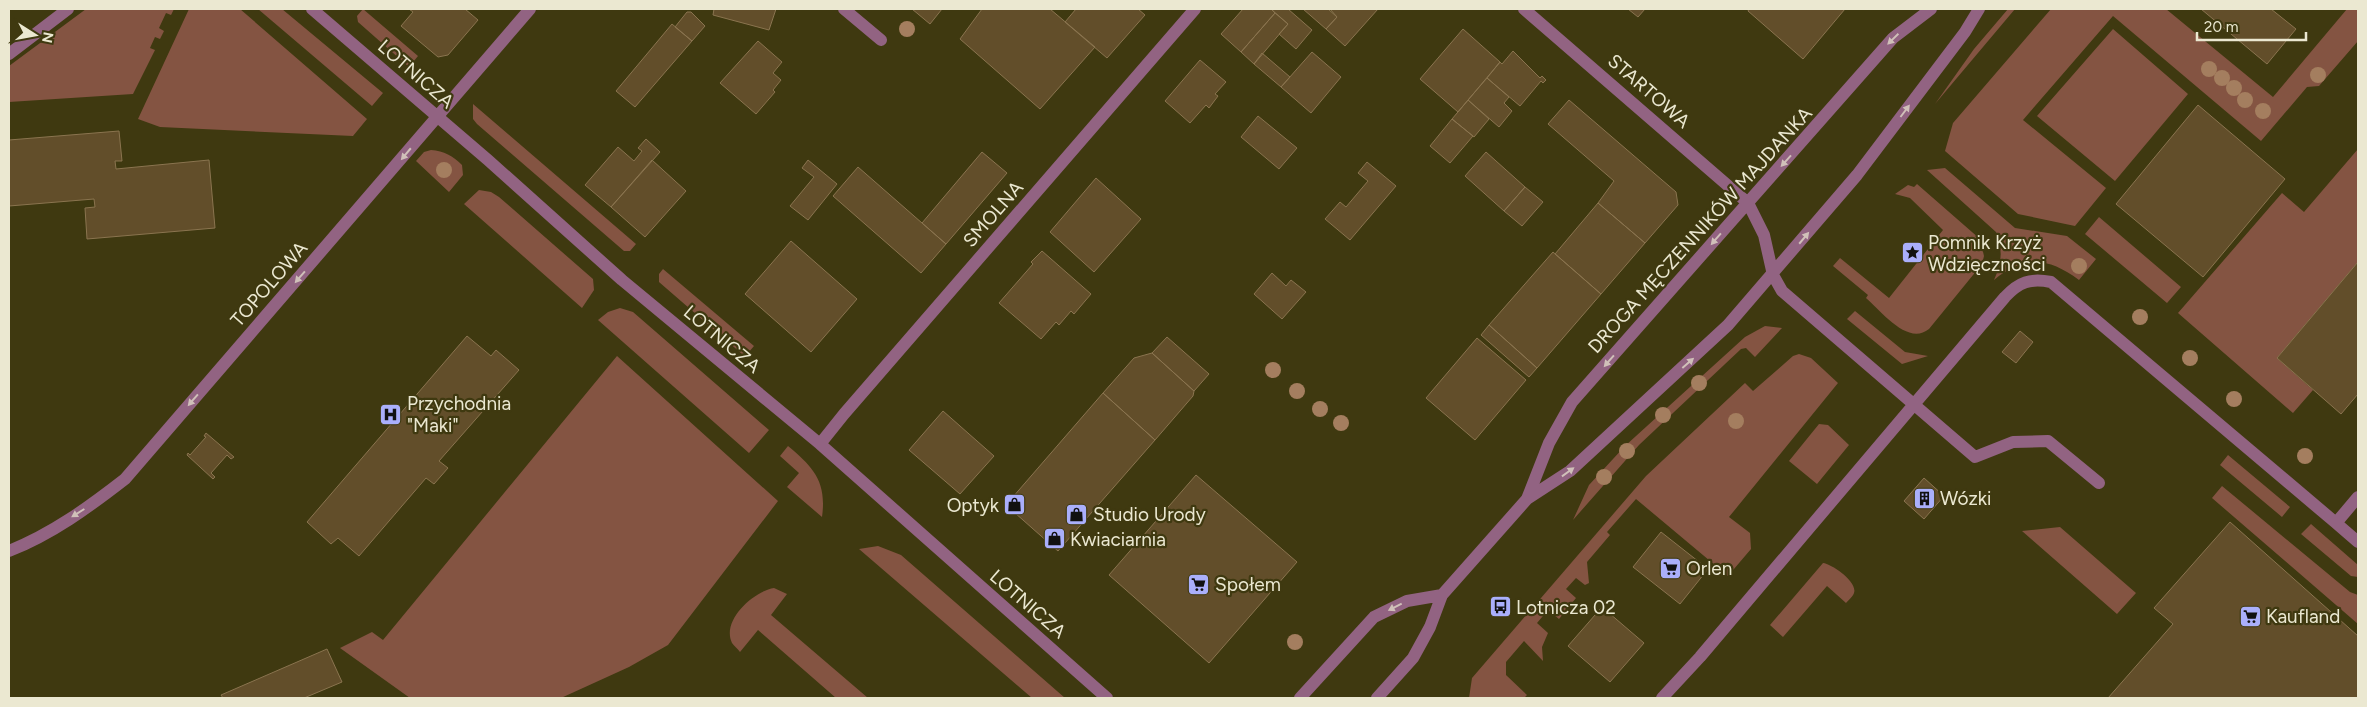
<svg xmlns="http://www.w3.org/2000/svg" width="2367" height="707" viewBox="0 0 2367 707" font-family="Figtree,sans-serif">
	<rect width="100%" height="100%" fill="#3f3910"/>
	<!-- green -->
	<path fill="#845442" d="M86,9H174L171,15L166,13L159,28L164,31L160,39L155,37L150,48L155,50L133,94L9,102V66Z
		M189,9H240L367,119L353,136L160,127L138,119Z
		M258,9H282L383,93L372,106Z
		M363,9L418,56L409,67L358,22L357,16Z
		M2008,9H2015L1935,104L1974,49Z
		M2051,9H2166L2273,97L2347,9H2358V41L2319,86L2307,87L2261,141L2113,16L2023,120L2106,188L2075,226L2018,214L1945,151L1953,123Z
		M2113,29L2188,94L2115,181L2037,116Z
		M473,104L636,244L630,251H624L477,124L473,119Z
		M2358,149V262L2277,358L2313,390L2293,413L2178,313L2282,193L2304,212Z
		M431,150C444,151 453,156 462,165L463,175L449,192L416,161L424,152Z
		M1945,168L2015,228L2067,236L2096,259L2079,280C2048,257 2024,255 1994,280C2002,263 2003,250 1996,232L1927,170Z
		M1917,184L1980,239L1984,256L1982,264L1929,329C1908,346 1882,312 1866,298L1868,295L1833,266L1840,258L1889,298L1943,230L1910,198L1895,194L1908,185L1914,187Z
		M479,190L491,192L499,197L593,279L594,290L582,308L464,204Z
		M2099,217L2181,287L2167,303L2085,234Z
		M663,269L754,346L748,353L742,354L659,282V274Z
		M620,308L633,312L769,430L749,453L598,320L608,312Z
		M1855,311L1905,352L1928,356L1902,364L1847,319Z
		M1765,326L1782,328L1755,357L1746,348L1741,349L1639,445L1573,520L1589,485L1625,446L1745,337Z
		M1799,354L1811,358L1838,383L1729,517L1750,533L1751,549L1728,576L1636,499L1607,532L1610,535L1587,562L1589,583L1585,585L1576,578L1566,589L1576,598L1559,619L1548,610L1537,623L1548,633L1542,647L1543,661L1524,641L1506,662V675L1527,695L1524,698H1469L1472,678L1646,476L1745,383L1753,391L1793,356Z
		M617,356L778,501L668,645L629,667L561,698H410L340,648L372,632L383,640Z
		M1819,424L1828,425L1849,445L1817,484L1789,461Z
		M788,446C813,467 827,481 822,517L787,487L799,473L780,456Z
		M2228,455L2290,507L2282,517L2220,465Z
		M2222,486L2350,592L2358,595V624L2212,498Z
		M2311,524L2358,565V577L2351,576L2301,534Z
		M2060,527L2136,593L2117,614L2022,531Z
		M878,546L901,555L1065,698H1032L859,549Z
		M1823,563C1832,564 1858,582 1854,593C1853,596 1849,600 1846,603L1827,586L1783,637L1770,625Z
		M774,588L787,594L771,615L868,698H836L758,630L740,652C738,649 734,646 732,643C721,620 754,591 774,588Z"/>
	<!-- building -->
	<path fill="#624e2a" stroke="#8a744f" d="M409,9H465L478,20L448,55L438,57L401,26L413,12Z
		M714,9H776L769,30L713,15Z
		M912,9H942L930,24Z
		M982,9H1050L1095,47L1040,109L960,39Z
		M1076,9H1138L1145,15L1107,58L1065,22Z
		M1243,9H1271L1275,13L1241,52L1221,34Z
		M1271,9H1288L1312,30L1296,49L1279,34L1288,24Z
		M1303,9H1328L1337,17L1326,29Z
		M1330,9H1378L1345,46L1326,29L1337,17Z
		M1628,9H1645L1638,17Z
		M1749,9H1845L1803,59L1748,11Z
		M2201,9H2271L2296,29L2267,64Z
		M687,12H691L705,26L692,41L675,27Z
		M1275,13L1288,24L1254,64L1241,52Z
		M672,24L692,41L635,107L616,91Z
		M1463,29L1500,62L1458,112L1420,79Z
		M758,41L782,62L773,73L781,80L773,90L775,92L756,114L720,83Z
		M1513,51L1540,78L1542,76L1546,80L1543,83L1541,81L1520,106L1487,78L1500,62L1502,64Z
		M1312,52L1341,77L1311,113L1281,87Z
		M1262,53L1290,77L1281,87L1254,64Z
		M1200,60L1226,82L1215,94L1218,96L1209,108L1206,105L1190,123L1165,101Z
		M1487,78L1509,97L1504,103L1512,111L1499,127L1468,100Z
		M1468,100L1489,119L1474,137L1452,119Z
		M1569,100L1676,192L1678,205L1645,243L1598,203L1614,181L1548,124Z
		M2198,105L2285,179L2203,277L2116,204Z
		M1258,116L1297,148L1279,169L1241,137Z
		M1452,119L1473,136L1450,163L1430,146Z
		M119,131L122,161H115L116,169L209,160L215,228L87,239L85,208L95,207L94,199L9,206V140Z
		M646,139L660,152L611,207L585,185L618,147L634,161L642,151L638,148Z
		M982,152L1007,173L946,244L922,223Z
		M1486,152L1525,187L1504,211L1465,176Z
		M652,160L686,191L645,237L611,207Z
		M808,160L837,184L808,220L790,206L814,177L802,168Z
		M1367,162L1396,186L1350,240L1325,219L1340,202L1346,207L1368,181L1358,173Z
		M858,167L946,244L921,273L833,196Z
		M1096,178L1141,219L1094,272L1050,232Z
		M1525,187L1543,202L1522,226L1504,211Z
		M1598,203L1645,243L1601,294L1555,254Z
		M791,241L857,299L811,352L745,294Z
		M1042,251L1091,294L1074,314L1071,311L1059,325L1056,322L1041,339L999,303L1033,264L1031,262Z
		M1553,252L1601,294L1537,368L1489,325Z
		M2358,262V394L2341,414L2277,358Z
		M1272,273L1286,286L1291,280L1306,292L1282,319L1254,294Z
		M1489,325L1537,368L1529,377L1481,335Z
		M2020,331L2033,342L2016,363L2002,352Z
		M467,336L491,356L496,350L519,370L439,461L448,468L434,484L426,478L359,556L338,538L331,544L307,522Z
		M1167,337L1209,374L1194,391L1152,353Z
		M1477,338L1526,380L1475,440L1426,398Z
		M1152,353L1194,391L1193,396L1155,440L1103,393L1134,358Z
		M1103,393L1155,440L1058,551L1006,505Z
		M943,411L994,456L960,494L909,450Z
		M206,433L234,457L231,459L227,455L211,473L215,477L213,479L187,455L188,453L190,455L206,437L204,436Z
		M1196,475L1297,562L1209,663L1109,575Z
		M1924,478L1944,496L1924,519L1904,501Z
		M2230,522L2358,636V698H2108L2173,624L2154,608Z
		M1661,532L1708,569L1680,604L1633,567Z
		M1602,607L1644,643L1610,682L1568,646Z
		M327,649L342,682L304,698H223L221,695Z"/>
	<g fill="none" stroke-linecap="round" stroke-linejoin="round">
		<!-- minor -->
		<path stroke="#926382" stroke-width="12" d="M312,9L488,160L622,280L820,444L1107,698
			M844,9L881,40
			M1524,9L1748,203L1764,235L1773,275L1782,291L1975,457L2013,442L2048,441L2099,483
			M9,54L68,9
			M820,444L844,414L1195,9
			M1527,499L1549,443L1572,402L1893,38L1931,9
			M2336,523L2358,542
			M9,551C52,534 89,507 125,479L530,9
			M1300,698L1374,617L1407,601L1442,595
			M1377,698L1413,658L1430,627L1442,595L1527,499L1570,471L1728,325L1857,175L1965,32L1979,9
			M1662,698L1700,657L2005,297C2019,282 2030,278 2051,282L2336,523L2358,497"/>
	</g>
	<!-- trees -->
	<g fill="#a47e5f">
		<circle cx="907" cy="29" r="8"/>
		<circle cx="2209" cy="69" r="8"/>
		<circle cx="2318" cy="75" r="8"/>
		<circle cx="2222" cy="78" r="8"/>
		<circle cx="2234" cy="88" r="8"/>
		<circle cx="2245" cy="100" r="8"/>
		<circle cx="2263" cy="111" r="8"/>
		<circle cx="444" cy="170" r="8"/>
		<circle cx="2079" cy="266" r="8"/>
		<circle cx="2140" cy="317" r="8"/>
		<circle cx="2190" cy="358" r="8"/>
		<circle cx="1273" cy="370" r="8"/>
		<circle cx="1699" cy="383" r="8"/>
		<circle cx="1297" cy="391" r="8"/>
		<circle cx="2234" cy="399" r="8"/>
		<circle cx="1320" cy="409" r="8"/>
		<circle cx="1663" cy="415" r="8"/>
		<circle cx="1736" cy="421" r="8"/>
		<circle cx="1341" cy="423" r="8"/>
		<circle cx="1627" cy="451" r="8"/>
		<circle cx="2305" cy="456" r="8"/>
		<circle cx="1604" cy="477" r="8"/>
		<circle cx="1295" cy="642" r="8"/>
	</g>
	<!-- one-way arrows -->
	<defs><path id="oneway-solid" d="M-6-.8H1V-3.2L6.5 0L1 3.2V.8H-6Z" transform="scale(1.25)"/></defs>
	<g fill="#d0c0b9">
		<use href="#oneway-solid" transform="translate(1893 39) rotate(136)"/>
		<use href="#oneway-solid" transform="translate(1905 111) rotate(-53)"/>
		<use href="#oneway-solid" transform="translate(406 154) rotate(130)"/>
		<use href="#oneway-solid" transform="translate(1786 161) rotate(132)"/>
		<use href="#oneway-solid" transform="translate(1804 238) rotate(-50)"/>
		<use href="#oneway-solid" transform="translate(1716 239) rotate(131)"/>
		<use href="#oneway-solid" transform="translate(300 277) rotate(131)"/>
		<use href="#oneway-solid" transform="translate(1609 361) rotate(131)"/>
		<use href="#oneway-solid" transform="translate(1688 363) rotate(-41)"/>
		<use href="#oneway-solid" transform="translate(193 400) rotate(131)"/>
		<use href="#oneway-solid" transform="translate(1568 472) rotate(-36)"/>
		<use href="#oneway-solid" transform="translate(78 513) rotate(148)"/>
		<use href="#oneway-solid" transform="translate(1395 607) rotate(153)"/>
	</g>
	<!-- icons -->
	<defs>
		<symbol id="sight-square" viewBox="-11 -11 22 22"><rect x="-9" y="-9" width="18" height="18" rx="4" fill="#aaaffb" stroke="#3f3910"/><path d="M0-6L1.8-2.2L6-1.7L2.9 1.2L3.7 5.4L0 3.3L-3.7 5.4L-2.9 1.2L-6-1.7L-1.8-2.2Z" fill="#111"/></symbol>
		<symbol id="hospital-square" viewBox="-11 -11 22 22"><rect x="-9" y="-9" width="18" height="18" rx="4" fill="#aaaffb" stroke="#3f3910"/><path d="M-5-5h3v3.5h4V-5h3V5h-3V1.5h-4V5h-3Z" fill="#111"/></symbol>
		<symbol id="building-square" viewBox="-11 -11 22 22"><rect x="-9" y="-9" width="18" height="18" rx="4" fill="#aaaffb" stroke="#3f3910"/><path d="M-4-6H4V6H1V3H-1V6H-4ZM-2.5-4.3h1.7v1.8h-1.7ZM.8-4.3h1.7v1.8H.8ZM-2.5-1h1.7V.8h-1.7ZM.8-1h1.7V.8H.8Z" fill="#111"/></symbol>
		<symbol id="shop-square" viewBox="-11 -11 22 22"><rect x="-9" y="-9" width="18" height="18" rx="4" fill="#aaaffb" stroke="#3f3910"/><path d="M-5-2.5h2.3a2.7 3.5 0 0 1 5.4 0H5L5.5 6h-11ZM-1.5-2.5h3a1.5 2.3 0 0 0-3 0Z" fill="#111"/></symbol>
		<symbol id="supermarket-square" viewBox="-11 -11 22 22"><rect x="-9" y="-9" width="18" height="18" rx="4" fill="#aaaffb" stroke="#3f3910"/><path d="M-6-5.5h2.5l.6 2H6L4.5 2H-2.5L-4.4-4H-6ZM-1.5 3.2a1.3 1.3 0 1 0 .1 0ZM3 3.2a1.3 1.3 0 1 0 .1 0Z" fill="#111"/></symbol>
		<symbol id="bus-square" viewBox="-11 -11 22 22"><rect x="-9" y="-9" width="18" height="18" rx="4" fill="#aaaffb" stroke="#3f3910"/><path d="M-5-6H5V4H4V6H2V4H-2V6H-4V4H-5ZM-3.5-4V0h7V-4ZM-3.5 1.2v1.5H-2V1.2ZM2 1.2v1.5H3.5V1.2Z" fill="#111"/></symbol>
	</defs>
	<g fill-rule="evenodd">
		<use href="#sight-square" x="1900" y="240" width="25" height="25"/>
		<use href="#hospital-square" x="378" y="402" width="25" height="25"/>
		<use href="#building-square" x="1912" y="486" width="25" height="25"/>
		<use href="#shop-square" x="1002" y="492" width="25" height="25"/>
		<use href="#shop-square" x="1064" y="502" width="25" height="25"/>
		<use href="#shop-square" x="1042" y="526" width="25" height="25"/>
		<use href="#supermarket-square" x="1658" y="556" width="25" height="25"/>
		<use href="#supermarket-square" x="1186" y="572" width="25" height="25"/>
		<use href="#bus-square" x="1488" y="594" width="25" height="25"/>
		<use href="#supermarket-square" x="2238" y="604" width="25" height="25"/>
	</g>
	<g text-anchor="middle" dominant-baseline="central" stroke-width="4.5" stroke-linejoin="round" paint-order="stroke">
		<!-- street labels -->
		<g font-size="19" fill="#ebe8d1" stroke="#3f3910">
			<text transform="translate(416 74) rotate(41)">LOTNICZA</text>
			<text transform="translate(1649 91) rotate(41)">STARTOWA</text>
			<text transform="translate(993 214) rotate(-49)">SMOLNA</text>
			<text transform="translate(1700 230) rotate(-48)">DROGA MĘCZENNIKÓW MAJDANKA</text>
			<text transform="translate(269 284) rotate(-49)">TOPOLOWA</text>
			<text transform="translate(722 339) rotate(40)">LOTNICZA</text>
			<text transform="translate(1028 604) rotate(41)">LOTNICZA</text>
		</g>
		<!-- poi labels -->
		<g font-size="19" fill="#ebe8d1" stroke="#3f3910" text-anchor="start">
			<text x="1928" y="242">Pomnik Krzyż<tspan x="1928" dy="22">Wdzięczności</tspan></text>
			<text x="407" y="403">Przychodnia<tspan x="407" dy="22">"Maki"</tspan></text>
			<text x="1940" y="498">Wózki</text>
			<text x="999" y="505" text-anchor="end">Optyk</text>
			<text x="1093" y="514">Studio Urody</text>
			<text x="1070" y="539">Kwiaciarnia</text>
			<text x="1686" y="568">Orlen</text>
			<text x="1215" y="584">Społem</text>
			<text x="1516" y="607">Lotnicza 02</text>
			<text x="2266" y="616">Kaufland</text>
		</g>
	</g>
	<!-- border -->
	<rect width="2367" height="707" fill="none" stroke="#ebe8d1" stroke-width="20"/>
	<!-- north arrow -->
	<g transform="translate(35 35) rotate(101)" stroke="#3f3910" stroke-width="4" paint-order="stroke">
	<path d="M0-4L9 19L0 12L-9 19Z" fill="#ebe8d1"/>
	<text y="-8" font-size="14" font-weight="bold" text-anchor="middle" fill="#ebe8d1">N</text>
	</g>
	<!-- scale -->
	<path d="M2197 32v8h109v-8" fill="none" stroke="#ebe8d1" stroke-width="2.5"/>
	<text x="2204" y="32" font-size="15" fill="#ebe8d1" stroke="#3f3910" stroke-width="4" paint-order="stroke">20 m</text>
</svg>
